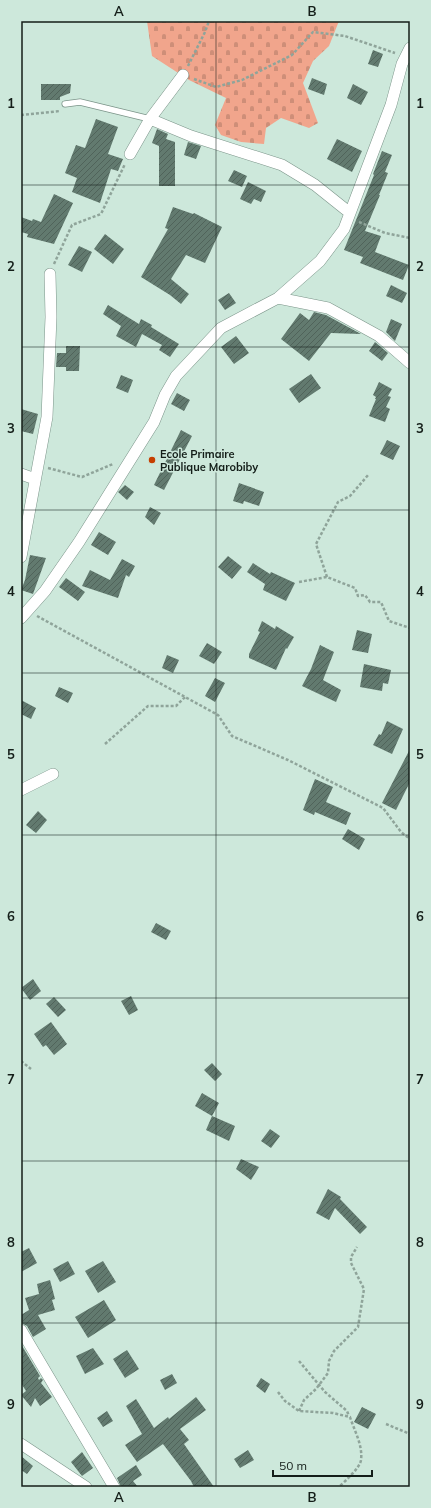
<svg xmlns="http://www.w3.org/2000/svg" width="431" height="1508" viewBox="0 0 431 1508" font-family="Mulish,sans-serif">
	<defs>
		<pattern id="cemetery-stones" width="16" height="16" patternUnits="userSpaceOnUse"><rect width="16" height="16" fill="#f1a58c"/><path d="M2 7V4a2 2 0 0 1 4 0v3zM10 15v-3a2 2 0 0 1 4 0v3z" fill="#ce8e78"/></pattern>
		<pattern id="building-hatch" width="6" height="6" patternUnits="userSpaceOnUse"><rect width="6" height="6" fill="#627a6f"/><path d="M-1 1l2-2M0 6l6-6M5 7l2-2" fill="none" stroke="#50635a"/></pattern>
	</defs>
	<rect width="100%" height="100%" fill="#cde8db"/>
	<!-- cemetery -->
	<path fill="url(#cemetery-stones)" d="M147,21H339L329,46L313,61L303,83L318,123L309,128L281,118L266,128L264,144L241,142L221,135L215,125L226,98L189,80L152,56Z"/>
	<!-- building -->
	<path fill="url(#building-hatch)" d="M373,50L383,54L378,67L368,64Z
		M312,78L327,84L324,95L308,89Z
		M41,84H71L70,93L60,97V100H41Z
		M353,84L368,92L361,105L347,98Z
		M96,119L118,127L108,154L123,159L118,171L111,169L100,203L72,192L77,178L65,173L76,145L85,148Z
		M157,129L168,134L166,139L175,142V186H159V146L152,143Z
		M337,139L362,151L352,172L327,159Z
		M188,142L201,146L196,159L184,155Z
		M382,151L392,155L385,172L388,173L379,195H380L365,231L381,236L375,252L409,265L403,280L360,263L363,257L344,250L374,175L373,174Z
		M234,170L247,176L242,187L228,181Z
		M248,182L266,191L261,202L254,199L251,204L240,199Z
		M54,194L73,203L54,244L27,237L28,234L21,232V217L32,221L33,219L41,222Z
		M173,207L193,214L194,213L222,227L205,263L186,255L171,279L189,294L181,304L170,295L141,277L168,229L165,228Z
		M105,234L124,249L113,264L94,249Z
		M79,246L92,252L82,272L68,265Z
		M391,285L407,293L402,303L386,296Z
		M229,293L236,303L225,310L218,300Z
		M108,305L139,324L141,319L152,325L151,327L179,344L170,357L159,350L162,345L142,334L136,347L116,336L121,326L103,314Z
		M314,312L326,315L361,334L331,333L309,361L281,339L300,313L309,320Z
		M391,319L402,324L395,341L386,332Z
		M236,336L249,353L234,364L221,347Z
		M375,342L388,353L382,361L369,351Z
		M66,346H80L79,371H66V367H56L57,353H66Z
		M311,374L321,388L299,403L289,389Z
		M121,375L133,380L128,393L116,388Z
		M379,382L392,389L388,396L391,397L386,407L390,409L385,422L369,416L376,399H375L376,397L373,395Z
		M177,393L190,400L184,411L171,404Z
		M21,409L38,414L33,434L21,431Z
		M181,430L192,436L164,490L154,485Z
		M387,440L400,446L393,460L380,454Z
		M239,483L264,492L259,506L244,501L243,504L233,501Z
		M125,485L134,492L127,500L118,492Z
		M150,507L161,513L154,525L145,517Z
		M99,532L116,542L108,555L91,545Z
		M30,555L46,558L33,594L21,590L25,580Z
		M228,556L242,567L232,579L218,567Z
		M122,559L135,566L129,577L126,575L118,598L82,586L90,570L110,580Z
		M253,563L270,574L271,572L295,583L286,601L263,590L265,584L247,572Z
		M66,578L85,592L78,601L59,587Z
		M262,621L275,629L276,626L294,637L287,649L286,648L276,670L249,658V654L260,632L258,631Z
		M357,630L372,634L368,653L352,650Z
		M207,643L222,652L214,664L199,656Z
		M320,645L334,652L323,680L341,690L336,702L302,686L311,669Z
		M167,655L179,660L173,673L162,668Z
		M364,664L391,670L388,684L383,683L382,691L360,687Z
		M215,678L225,683L215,702L205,696Z
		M59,687L73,693L68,703L55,696Z
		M21,700L36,708L31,719L21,714Z
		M387,721L403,729L392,754L373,745L379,734L381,735Z
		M410,749V782L396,810L382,803Z
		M315,779L333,787L326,802L351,813L346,825L315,812L314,815L303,810Z
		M38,811L47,820L36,833L26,825Z
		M348,829L365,839L359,850L342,839Z
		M156,923L171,931L166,940L151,932Z
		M33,979L41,991L30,1000L21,988Z
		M131,996L138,1010L129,1015L121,1001Z
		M54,997L66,1010L58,1017L46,1004Z
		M51,1022L67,1044L54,1055L46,1045L43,1047L34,1034Z
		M212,1063L222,1074L215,1081L204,1070Z
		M202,1093L219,1103L212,1116L195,1106Z
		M212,1116L235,1126L229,1141L206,1130Z
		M270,1129L280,1136L271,1148L261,1141Z
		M241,1159L259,1167L251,1180L236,1169Z
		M328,1189L341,1197L340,1199L367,1227L360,1234L335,1208L329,1220L316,1213Z
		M29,1248L37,1263L21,1272V1252Z
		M68,1261L75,1274L60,1282L53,1269Z
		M103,1261L116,1282L98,1293L85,1271Z
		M50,1280L55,1299L52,1300L55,1310L38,1315L46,1329L33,1337L27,1326L21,1323V1315L29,1310L25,1298L39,1294L37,1284Z
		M104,1300L116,1320L88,1338L75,1317Z
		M21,1344L40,1376L38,1378L39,1380L41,1378L43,1380L41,1383L52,1397L40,1406L35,1398L31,1407L21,1395L26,1391L21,1383Z
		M93,1348L104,1364L85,1374L76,1356Z
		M127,1350L139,1369L125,1378L113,1359Z
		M172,1374L177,1383L165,1390L160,1380Z
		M261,1378L270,1384L265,1393L256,1386Z
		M196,1397L206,1410L180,1429L189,1440L184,1444L214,1487H194L191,1481L163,1444L137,1462L125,1445L142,1434L126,1406L136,1399L154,1428L168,1417L169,1419Z
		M362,1407L376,1414L368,1429L354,1422Z
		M107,1411L113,1421L103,1427L97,1418Z
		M248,1450L254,1460L240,1468L234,1459Z
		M82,1452L93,1468L82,1476L71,1462Z
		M21,1456L33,1466L27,1474L21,1470Z
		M136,1465L142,1475L133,1481L138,1487H121L117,1478Z"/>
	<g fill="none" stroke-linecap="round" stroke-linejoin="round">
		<defs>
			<path id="service" d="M65,104L80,102L150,119"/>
			<path id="minor" d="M150,119L191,136L282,165L315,185L350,213
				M130,154L150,119L183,75
				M278,298L328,308L379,336L410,363
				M21,474L35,479
				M21,557L47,417L51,317L50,274
				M21,618L45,591L79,542L154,422L165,395L176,376L221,328L278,298L320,261L344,229L391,105L402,64L410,48
				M21,790L53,774
				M21,1330L114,1487
				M21,1444L86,1487"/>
		</defs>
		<!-- service casing -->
		<use href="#service" stroke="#7b9489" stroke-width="7"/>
		<!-- minor casing -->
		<use href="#minor" stroke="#7b9489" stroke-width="12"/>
		<!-- path -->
		<path stroke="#8fa49a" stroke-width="2.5" stroke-dasharray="3 2" stroke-linecap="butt" d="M188,66L205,32L209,21
			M194,79L216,87L242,80L292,55L313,32L345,36L395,53
			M21,115L60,111
			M359,222L385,233L410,238
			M54,264L72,225L101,214L125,164
			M48,468L82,477L113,464
			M327,577L316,544L338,502L350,496L369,474
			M299,582L327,577L355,588L358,596L365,595L370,602H381L389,621L410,628
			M37,616L218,715L232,736L288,760L383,808L401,832L410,839
			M105,744L148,706H176L185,697
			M21,1061L31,1069
			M299,1361L325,1392L347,1411L349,1416
			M278,1392L285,1401L299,1411L333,1413L350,1417C354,1430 363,1445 361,1460C360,1468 345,1481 339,1487
			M299,1411L304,1400L316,1389L328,1373L329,1361L334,1351L358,1327L364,1289L351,1263V1257L357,1247
			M386,1424L410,1434"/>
		<!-- service -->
		<use href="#service" stroke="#fff" stroke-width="5.5"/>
		<!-- minor -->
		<use href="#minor" stroke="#fff" stroke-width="11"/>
	</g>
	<!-- grid -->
	<path fill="none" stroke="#141e19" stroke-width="1" stroke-opacity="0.55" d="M216,21V1487M21,185H410M21,347H410M21,510H410M21,673H410M21,835H410M21,998H410M21,1161H410M21,1323H410"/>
	<!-- markers -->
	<circle fill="#c63f00" stroke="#cde8db" stroke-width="1.5" cx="152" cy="460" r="4"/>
	<g text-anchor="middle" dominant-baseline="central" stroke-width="3" stroke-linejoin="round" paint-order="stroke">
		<!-- poi labels -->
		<g font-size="11" font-weight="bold" fill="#141e19" stroke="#cde8db" text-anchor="start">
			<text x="160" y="454">Ecole Primaire<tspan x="160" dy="13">Publique Marobiby</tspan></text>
		</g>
	</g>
	<!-- border -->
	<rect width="431" height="1508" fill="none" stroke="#cde8db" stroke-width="44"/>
	<!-- scale -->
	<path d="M273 1470v6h99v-6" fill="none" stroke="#141e19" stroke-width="2"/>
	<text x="279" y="1470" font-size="12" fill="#141e19" stroke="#cde8db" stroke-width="3" paint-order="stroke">50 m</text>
	<rect x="22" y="22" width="387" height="1464" fill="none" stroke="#141e19" stroke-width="1.5"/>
	<g font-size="13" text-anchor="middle" font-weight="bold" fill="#141e19">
		<text x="119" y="16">A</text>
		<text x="312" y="16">B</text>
		<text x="11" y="108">1</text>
		<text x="420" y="108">1</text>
		<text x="11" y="271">2</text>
		<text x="420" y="271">2</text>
		<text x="11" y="433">3</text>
		<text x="420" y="433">3</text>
		<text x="11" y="596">4</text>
		<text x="420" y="596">4</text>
		<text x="11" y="759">5</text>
		<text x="420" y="759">5</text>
		<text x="11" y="921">6</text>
		<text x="420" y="921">6</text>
		<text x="11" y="1084">7</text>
		<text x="420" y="1084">7</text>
		<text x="11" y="1247">8</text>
		<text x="420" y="1247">8</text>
		<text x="11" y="1409">9</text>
		<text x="420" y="1409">9</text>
		<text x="119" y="1502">A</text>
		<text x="312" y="1502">B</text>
	</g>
</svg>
